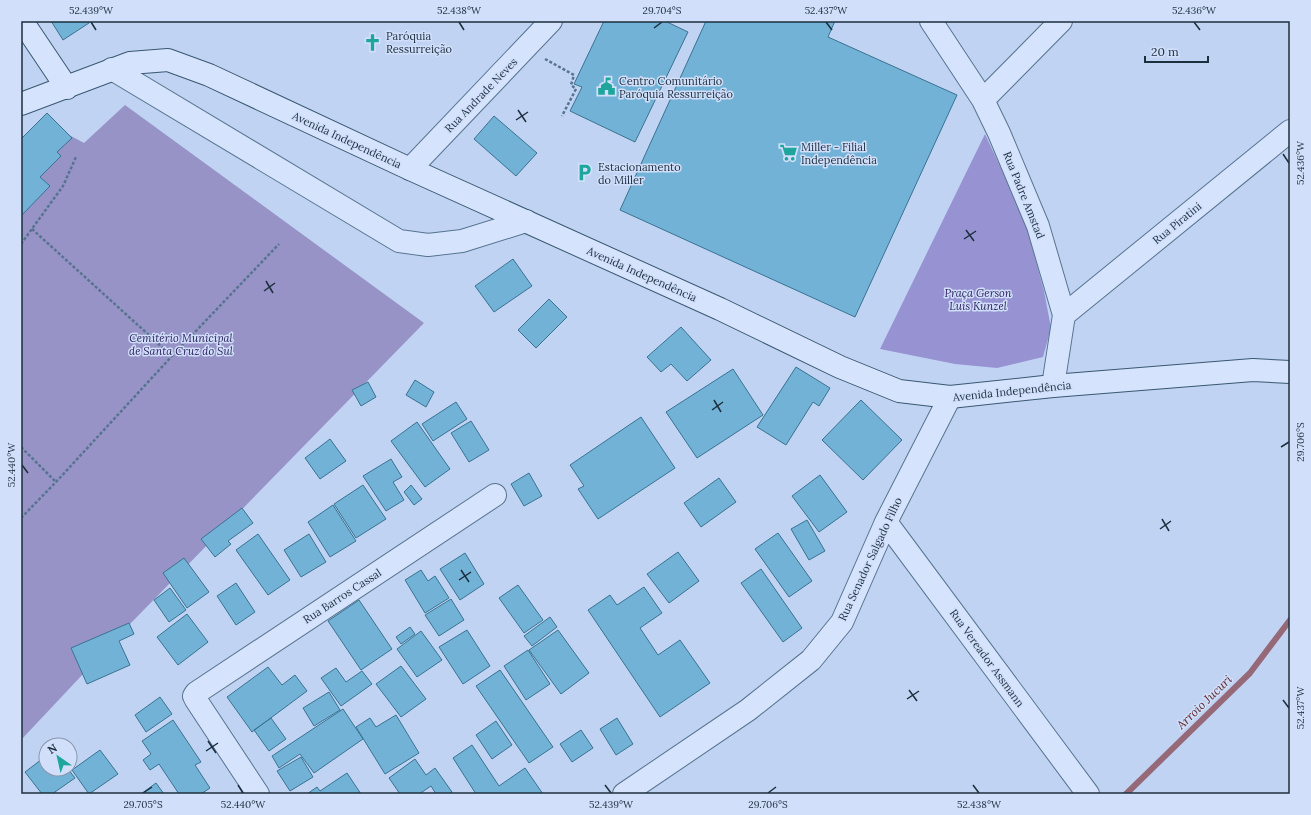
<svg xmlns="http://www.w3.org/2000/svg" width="1311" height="815" viewBox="0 0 1311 815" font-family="Lora,serif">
	<rect width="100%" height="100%" fill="#c1d3f3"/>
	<!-- green -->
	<path fill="#9793d3" d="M985,134L1025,220L1044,291L1051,328L1043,357L997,368L955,364L880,349Z"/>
	<!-- cemetery -->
	<path fill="#9793c7" d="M125,105L424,323L131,623L21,740V137L60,130L84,143Z"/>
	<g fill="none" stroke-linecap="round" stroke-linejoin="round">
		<!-- stream -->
		<path stroke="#956977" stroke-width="6" d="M1126,794L1250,673L1290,620"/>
	</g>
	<!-- building -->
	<path fill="#72b2d6" stroke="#397391" d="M51,21H88L89,23L63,40Z
		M604,21H665L688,32L635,142L570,111L582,87L574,84Z
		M706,21H835L828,37L957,95L855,317L620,210Z
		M47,113L72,138L57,152L61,156L40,177L50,186L21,216V139Z
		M494,116L537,153L516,176L474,139Z
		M513,259L532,286L494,312L475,286Z
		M549,299L567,317L536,348L518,330Z
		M681,327L711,360L687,381L671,364L661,372L647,357Z
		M796,367L830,388L819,406L813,402L786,445L757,427Z
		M733,369L763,415L697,458L666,412Z
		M415,380L434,392L426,407L406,395Z
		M368,382L376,397L361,406L352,390Z
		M861,400L902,440L863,480L822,440Z
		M456,402L467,419L433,441L422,424Z
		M641,417L675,468L598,519L578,489L584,486L570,465Z
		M471,421L489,450L469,462L451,433Z
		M417,422L450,469L425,487L391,441Z
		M330,439L346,461L320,479L305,458Z
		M391,459L402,477L393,482L404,500L386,511L363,476Z
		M529,473L542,496L524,506L511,484Z
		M820,475L847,512L819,532L792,496Z
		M719,478L736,502L701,527L684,503Z
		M363,485L386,519L356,538L334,504Z
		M411,485L422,499L414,505L404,492Z
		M333,505L356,541L330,557L308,522Z
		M242,508L253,523L228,541L231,544L215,557L201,539Z
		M807,520L825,551L809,560L791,529Z
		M778,533L812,581L789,597L755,549Z
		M258,534L290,580L268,595L236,550Z
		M309,534L326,562L301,577L284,550Z
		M678,552L699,581L669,603L647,574Z
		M465,553L484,584L460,600L440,569Z
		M184,558L209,592L187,608L163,573Z
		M761,569L802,628L783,642L741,583Z
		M421,570L428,581L435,576L449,598L425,613L405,580Z
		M236,583L255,612L236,625L217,596Z
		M518,585L543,620L524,633L499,598Z
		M644,587L662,613L640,628L658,655L680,640L710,683L660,717L588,610L610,595L617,605Z
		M170,588L186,610L169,622L154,600Z
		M451,599L464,620L439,636L425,615Z
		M359,600L392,649L361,670L328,621Z
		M187,614L208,642L178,665L157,637Z
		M550,617L557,627L532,646L524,636Z
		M129,623L134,634L119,641L130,665L87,684L71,648Z
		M410,627L415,634L401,644L396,637Z
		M467,630L490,666L463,684L439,647Z
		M558,630L589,673L561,694L529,650Z
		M421,631L442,660L417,677L397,649Z
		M528,650L550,684L526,700L504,666Z
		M401,666L426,699L401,717L376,684Z
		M268,667L282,685L295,675L307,691L252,732L227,697Z
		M336,668L346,682L362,671L372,684L341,706L321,678Z
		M500,670L553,747L529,763L476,686Z
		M329,692L340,710L314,726L303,708Z
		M160,697L172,714L146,732L135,715Z
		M343,709L363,739L314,773L300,754L279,768L272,756Z
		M396,715L419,753L385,774L356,727L370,718L376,727Z
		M271,718L286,739L269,751L254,730Z
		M617,718L633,744L616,755L600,729Z
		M173,720L201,762L195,765L210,788L201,794H179L159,764L150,770L143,760L151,754L142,741Z
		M496,721L512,745L492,759L476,735Z
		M581,730L593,748L572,762L560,744Z
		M472,745L499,786L525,768L543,794H476L453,758Z
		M100,750L118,774L89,794L72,770Z
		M46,756V769H68L75,778L52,794H42L25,772Z
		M301,757L313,777L290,791L277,771Z
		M415,759L426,775L435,768L452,792L449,794H436L431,786L419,794H400L389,778Z
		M347,773L361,794H307L317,787L320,791Z
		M156,783L164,794H141Z"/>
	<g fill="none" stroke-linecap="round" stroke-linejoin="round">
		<defs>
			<path id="street" d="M931,21L983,100L999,133L1038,226L1064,315L1053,386
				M112,69L399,241L428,245L462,241L526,221
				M983,100L1061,21
				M410,169L551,21
				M1064,315L1290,131
				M886,522L1088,794
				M258,794L196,700L194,696L196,693L495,495
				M624,794L748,710L811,660L842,622L886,522L950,397"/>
			<path id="secondary" d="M22,21L67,88
				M21,104L130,63L168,60L209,75L410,169L720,309L840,367L899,391L950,397L1053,386L1253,370L1290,372"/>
		</defs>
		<!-- street casing -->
		<use href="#street" stroke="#56748f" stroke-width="24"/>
		<!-- secondary casing -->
		<use href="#secondary" stroke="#395871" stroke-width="24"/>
		<!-- path -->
		<path stroke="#56748f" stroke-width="2.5" stroke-dasharray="3 2" stroke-linecap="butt" d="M545,59L574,75L571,85L576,89L562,116
			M32,229L172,356
			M21,244L63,186L76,157
			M21,447L56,482
			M21,518L56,482L172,356L279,244"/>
		<!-- street -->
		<use href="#street" stroke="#d5e3fd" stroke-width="22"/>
		<!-- secondary -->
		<use href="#secondary" stroke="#d5e3fd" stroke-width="22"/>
	</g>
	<!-- ticks -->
	<path fill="none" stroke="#1c2f3d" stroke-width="1.5" d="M91,22L96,30M459,22L464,30M826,22L832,30M1194,22L1200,30M654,28L662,22M518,110L526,122M516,120L528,112M1283,154L1289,163M966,230L974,241M964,239L976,231M266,281L273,293M264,291L275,283M714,400L721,412M712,410L723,402M1281,447L1289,442M22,465L28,473M1162,519L1169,531M1160,529L1171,521M461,570L469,582M459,580L471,572M909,690L917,701M907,699L919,691M1283,700L1289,708M208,741L216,753M206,751L218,743M238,785L243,793M605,785L611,793M973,785L979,793M143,793L152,787M768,793L776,787"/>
	<!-- icons -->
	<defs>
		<symbol id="church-bare" viewBox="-9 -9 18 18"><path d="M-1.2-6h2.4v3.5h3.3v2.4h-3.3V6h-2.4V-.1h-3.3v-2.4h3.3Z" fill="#1ea69d" stroke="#d1dffa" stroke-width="2.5" paint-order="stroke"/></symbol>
		<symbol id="civic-bare" viewBox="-9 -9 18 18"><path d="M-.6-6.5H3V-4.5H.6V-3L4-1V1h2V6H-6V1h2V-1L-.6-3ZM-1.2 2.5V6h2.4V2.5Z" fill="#1ea69d" stroke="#d1dffa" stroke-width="2.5" paint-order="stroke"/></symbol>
		<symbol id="supermarket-bare" viewBox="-9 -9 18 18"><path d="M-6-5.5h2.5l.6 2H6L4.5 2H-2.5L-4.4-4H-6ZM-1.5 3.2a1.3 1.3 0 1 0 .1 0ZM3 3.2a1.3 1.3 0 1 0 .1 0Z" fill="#1ea69d" stroke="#d1dffa" stroke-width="2.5" paint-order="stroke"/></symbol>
		<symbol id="parking-bare" viewBox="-9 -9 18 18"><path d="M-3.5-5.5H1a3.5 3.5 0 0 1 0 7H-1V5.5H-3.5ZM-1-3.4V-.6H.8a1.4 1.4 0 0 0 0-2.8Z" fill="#1ea69d" stroke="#d1dffa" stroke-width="2.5" paint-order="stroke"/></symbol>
	</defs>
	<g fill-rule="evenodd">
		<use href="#church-bare" x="360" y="30" width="25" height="25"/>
		<use href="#civic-bare" x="594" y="74" width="25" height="25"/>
		<use href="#supermarket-bare" x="776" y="140" width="25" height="25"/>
		<use href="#parking-bare" x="572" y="160" width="25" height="25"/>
	</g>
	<g text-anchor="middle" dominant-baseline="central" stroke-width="3" stroke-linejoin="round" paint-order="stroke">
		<!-- poi labels -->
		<g font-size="11" fill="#1c2f3d" stroke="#d1dffa" text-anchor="start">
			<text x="386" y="36">Paróquia<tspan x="386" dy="13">Ressurreição</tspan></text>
			<text x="619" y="81">Centro Comunitário<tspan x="619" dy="13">Paróquia Ressurreição</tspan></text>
			<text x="801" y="147">Miller - Filial<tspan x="801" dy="13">Independência</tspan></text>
			<text x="598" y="167">Estacionamento<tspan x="598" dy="13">do Miller</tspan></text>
		</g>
		<!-- street labels -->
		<g font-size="11" fill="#1c2f3d" stroke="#d1dffa">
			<text transform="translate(481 95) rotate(-46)">Rua Andrade Neves</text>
			<text transform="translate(347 140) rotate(25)">Avenida Independência</text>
			<text transform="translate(1024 195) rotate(68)">Rua Padre Amstad</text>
			<text transform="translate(1177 223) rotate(-39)">Rua Piratini</text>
			<text transform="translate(642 274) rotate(24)">Avenida Independência</text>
			<text transform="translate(1012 391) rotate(-6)">Avenida Independência</text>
			<text transform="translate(870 559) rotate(-65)">Rua Senador Salgado Filho</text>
			<text transform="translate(342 596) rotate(-33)">Rua Barros Cassal</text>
			<text transform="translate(987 658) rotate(54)">Rua Vereador Assmann</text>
		</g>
		<!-- park labels -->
		<g font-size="11" font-style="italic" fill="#2c205c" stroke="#d1dffa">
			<text x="978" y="293">Praça Gerson<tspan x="978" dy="13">Luis Kunzel</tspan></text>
			<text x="181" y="338">Cemitério Municipal<tspan x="181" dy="13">de Santa Cruz do Sul</tspan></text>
		</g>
		<!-- water labels -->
		<g font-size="12" font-style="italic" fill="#5f2930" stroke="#d1dffa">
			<text transform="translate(1204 702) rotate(-44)">Arroio Jucuri</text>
		</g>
	</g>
	<!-- border -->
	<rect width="1311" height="815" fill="none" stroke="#d1dffa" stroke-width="44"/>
	<!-- north arrow -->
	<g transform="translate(58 757) rotate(326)"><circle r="19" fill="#d1dffa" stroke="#8999ae"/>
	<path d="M0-3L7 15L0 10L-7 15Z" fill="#1ea69d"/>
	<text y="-6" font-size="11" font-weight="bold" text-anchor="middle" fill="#1c2f3d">N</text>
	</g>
	<!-- scale -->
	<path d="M1145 56v6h63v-6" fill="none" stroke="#1c2f3d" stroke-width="2"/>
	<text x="1151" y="56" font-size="12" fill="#1c2f3d" stroke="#d1dffa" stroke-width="3" paint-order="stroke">20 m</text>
	<rect x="22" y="22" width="1267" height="771" fill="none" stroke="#1c2f3d" stroke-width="1.5"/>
	<g font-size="10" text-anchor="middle" fill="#1c2f3d">
		<text x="91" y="14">52.439°W</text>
		<text x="459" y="14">52.438°W</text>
		<text x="662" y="14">29.704°S</text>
		<text x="826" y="14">52.437°W</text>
		<text x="1194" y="14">52.436°W</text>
		<text transform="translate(1300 163) rotate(-90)" y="4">52.436°W</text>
		<text transform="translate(1300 442) rotate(-90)" y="4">29.706°S</text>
		<text transform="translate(11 465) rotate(-90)" y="4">52.440°W</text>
		<text transform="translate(1300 708) rotate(-90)" y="4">52.437°W</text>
		<text x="143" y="808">29.705°S</text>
		<text x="243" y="808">52.440°W</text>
		<text x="611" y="808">52.439°W</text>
		<text x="768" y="808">29.706°S</text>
		<text x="979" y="808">52.438°W</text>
	</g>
</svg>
